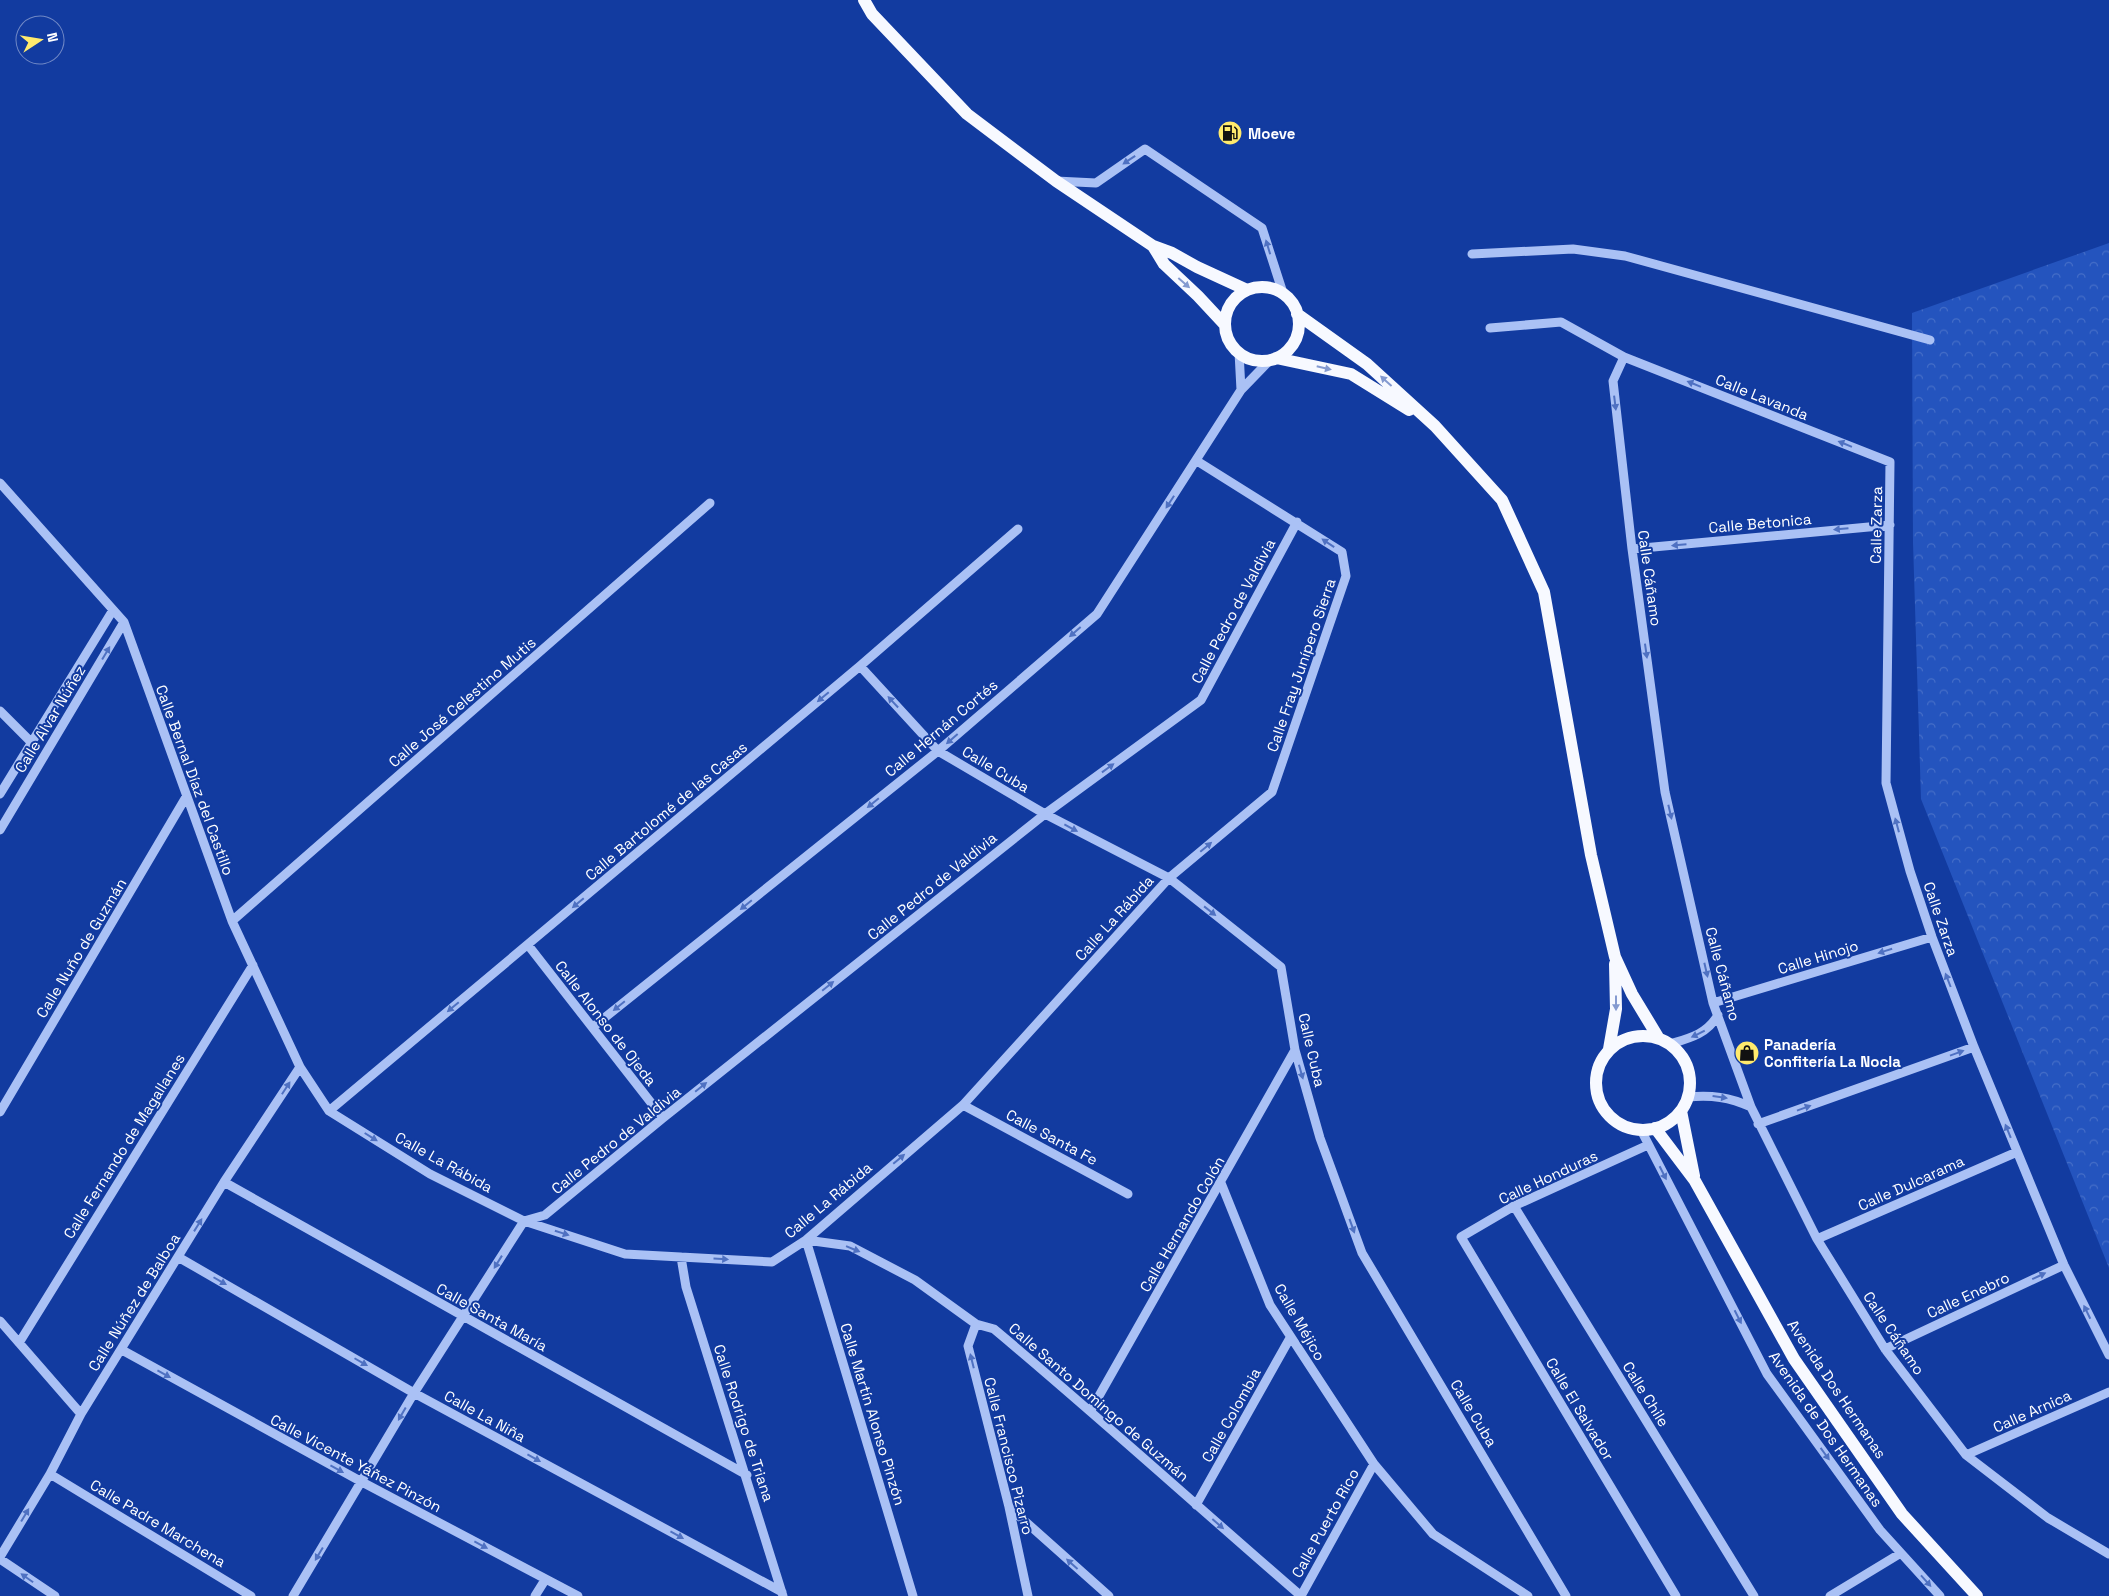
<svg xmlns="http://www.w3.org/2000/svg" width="2109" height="1596" viewBox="0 0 2109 1596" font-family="'Space Grotesk',sans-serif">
	<defs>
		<pattern id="park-crowns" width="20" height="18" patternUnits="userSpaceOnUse" patternTransform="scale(1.25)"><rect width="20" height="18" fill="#2454be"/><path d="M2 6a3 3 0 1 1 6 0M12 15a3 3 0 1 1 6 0" fill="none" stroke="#456ec8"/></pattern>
	</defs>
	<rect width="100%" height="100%" fill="#123ba0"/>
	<!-- park -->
	<path fill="url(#park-crowns)" d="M2109,243V1268L1921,799L1913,542L1912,313Z"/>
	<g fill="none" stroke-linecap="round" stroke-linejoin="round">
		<!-- minor -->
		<path stroke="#aac1f5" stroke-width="9" d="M1056,181L1096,183L1145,149L1262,228L1283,293
			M1472,254L1573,249L1625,256L1930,340
			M1490,328L1561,322L1624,357L1890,462L1886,783L1910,871L1932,937L1974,1047L2064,1265L2109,1355
			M1239,352L1241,390
			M1624,357L1613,381L1632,549L1665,792L1713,1003L1751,1107L1817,1239L1885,1349L1966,1455L2048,1518L2109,1554
			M0,483L124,622L232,921L300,1067L329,1111L430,1174L524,1221L625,1254L772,1262L806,1240L963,1105L1169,878L1272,792L1346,576L1342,552L1197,461
			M1632,549L1890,525
			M860,666L938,751L1045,814L1169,878L1281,967L1295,1050L1320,1138L1362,1253L1566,1596
			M0,711L32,743
			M0,794L113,610
			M0,830L124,622
			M232,921L710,503
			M528,945L663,1118
			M1713,1003L1932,937
			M593,1027L938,751L1097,614L1241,390L1271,359
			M1670,1044C1690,1038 1707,1034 1718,1015
			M1688,1097C1712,1095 1729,1097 1751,1107
			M963,1105L1128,1194
			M329,1111L860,666L1018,529
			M0,1112L186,797
			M1758,1124L1974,1047
			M1641,1130L1767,1374L1880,1530L1940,1596
			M1648,1145L1514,1206L1461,1237L1676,1596
			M224,1182L747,1475
			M1221,1183L1270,1305L1374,1464L1433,1534L1528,1596
			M1514,1206L1754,1596
			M1817,1239L2017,1152
			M178,1257L414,1393L782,1592
			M681,1257L686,1287L783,1596
			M0,1321L81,1414
			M976,1324L968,1346L1009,1507L1028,1596
			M19,1343L253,965
			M1885,1349L2064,1265
			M122,1350L362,1482L578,1596
			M1091,1410L1295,1050
			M1966,1455L2109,1392
			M50,1474L251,1596
			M1196,1505L1290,1338
			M1009,1507L1109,1596
			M0,1557L50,1474L81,1414L224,1182L300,1067
			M0,1559L55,1596
			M293,1596L414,1393L524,1221L545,1215L663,1118L1045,814L1201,700L1297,522
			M535,1596L545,1580
			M913,1596L806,1240L850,1246L915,1280L976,1324L994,1329C1098,1416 1198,1507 1301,1596
			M1301,1596L1374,1464
			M1830,1596L1901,1553"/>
		<!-- major -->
		<path stroke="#f7f9ff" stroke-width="12" d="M864,0L872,14L967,114L1056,181L1153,246L1172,253L1197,267L1247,290
			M1153,246L1164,264L1198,296L1225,325
			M1225 324a37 37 0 1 1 74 0a37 37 0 1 1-74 0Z
			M1297,314L1367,364L1435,426L1502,500L1544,592L1591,855L1615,957L1632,994L1658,1037
			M1276,358L1351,374L1409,410
			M1596 1083a47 47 0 1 1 94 0a47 47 0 1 1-94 0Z
			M1609,1049L1616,1009L1615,964
			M1681,1111L1694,1176
			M1655,1128L1695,1181L1794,1359L1902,1514L1977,1596"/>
	</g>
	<!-- one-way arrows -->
	<defs><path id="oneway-solid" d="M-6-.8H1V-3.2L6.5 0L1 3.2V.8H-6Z" transform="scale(1.25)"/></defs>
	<g fill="#4f71c2">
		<use href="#oneway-solid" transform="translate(1129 160) rotate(146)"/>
		<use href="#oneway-solid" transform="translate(1268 247) rotate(-107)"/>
		<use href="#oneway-solid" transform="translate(1694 384) rotate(-158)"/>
		<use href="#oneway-solid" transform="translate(1615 403) rotate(83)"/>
		<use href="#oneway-solid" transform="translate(1845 444) rotate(-158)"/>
		<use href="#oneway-solid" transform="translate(1170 502) rotate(123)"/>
		<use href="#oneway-solid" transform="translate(1841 529) rotate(175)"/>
		<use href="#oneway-solid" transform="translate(1328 543) rotate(-146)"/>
		<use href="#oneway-solid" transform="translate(1679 545) rotate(175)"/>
		<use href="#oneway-solid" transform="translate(1075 632) rotate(139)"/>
		<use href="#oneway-solid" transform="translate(1646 651) rotate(82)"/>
		<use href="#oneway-solid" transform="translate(106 653) rotate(-59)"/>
		<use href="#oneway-solid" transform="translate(823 697) rotate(140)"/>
		<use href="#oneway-solid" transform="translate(893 702) rotate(-133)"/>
		<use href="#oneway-solid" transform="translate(952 739) rotate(139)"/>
		<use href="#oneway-solid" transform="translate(1108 768) rotate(-36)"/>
		<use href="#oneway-solid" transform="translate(873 803) rotate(141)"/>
		<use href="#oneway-solid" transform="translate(1670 812) rotate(77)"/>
		<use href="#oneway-solid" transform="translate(1897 825) rotate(-105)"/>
		<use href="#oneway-solid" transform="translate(1071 828) rotate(28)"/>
		<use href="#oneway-solid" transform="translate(1206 847) rotate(-40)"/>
		<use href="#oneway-solid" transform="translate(578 903) rotate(140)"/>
		<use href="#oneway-solid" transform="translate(746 905) rotate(141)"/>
		<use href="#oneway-solid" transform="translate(1210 911) rotate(38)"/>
		<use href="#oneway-solid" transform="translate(1885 951) rotate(163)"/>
		<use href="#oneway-solid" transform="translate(1706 970) rotate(77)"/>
		<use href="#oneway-solid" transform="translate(1948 980) rotate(-111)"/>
		<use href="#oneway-solid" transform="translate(828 986) rotate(-39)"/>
		<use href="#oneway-solid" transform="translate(619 1006) rotate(141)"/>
		<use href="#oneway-solid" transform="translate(453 1007) rotate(140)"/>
		<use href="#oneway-solid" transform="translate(1698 1034) rotate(154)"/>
		<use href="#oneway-solid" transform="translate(1957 1053) rotate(-20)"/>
		<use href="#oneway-solid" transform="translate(1301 1072) rotate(74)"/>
		<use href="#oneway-solid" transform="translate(701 1087) rotate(-39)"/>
		<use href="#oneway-solid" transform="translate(286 1088) rotate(-57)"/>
		<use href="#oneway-solid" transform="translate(1720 1097) rotate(8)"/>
		<use href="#oneway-solid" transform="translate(1804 1108) rotate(-20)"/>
		<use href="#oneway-solid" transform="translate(2008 1131) rotate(-112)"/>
		<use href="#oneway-solid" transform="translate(371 1137) rotate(32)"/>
		<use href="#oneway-solid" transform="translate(899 1159) rotate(-40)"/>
		<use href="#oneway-solid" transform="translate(1663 1173) rotate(63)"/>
		<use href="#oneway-solid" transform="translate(198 1225) rotate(-58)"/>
		<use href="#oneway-solid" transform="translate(1352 1226) rotate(70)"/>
		<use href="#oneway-solid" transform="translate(562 1233) rotate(18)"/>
		<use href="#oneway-solid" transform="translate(853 1249) rotate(22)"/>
		<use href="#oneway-solid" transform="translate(721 1259) rotate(3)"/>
		<use href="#oneway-solid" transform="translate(498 1262) rotate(122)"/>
		<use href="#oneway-solid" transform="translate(2039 1276) rotate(-25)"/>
		<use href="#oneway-solid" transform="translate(220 1281) rotate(30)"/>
		<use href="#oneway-solid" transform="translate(2087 1312) rotate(-116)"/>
		<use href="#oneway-solid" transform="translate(1738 1317) rotate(63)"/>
		<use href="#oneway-solid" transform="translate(972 1361) rotate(-104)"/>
		<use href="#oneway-solid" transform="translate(361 1362) rotate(30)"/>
		<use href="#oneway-solid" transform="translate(164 1374) rotate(29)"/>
		<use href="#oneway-solid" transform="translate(402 1414) rotate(120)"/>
		<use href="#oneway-solid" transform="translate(1825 1454) rotate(54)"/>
		<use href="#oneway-solid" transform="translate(534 1458) rotate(29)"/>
		<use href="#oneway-solid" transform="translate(337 1469) rotate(29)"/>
		<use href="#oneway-solid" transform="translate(25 1515) rotate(-59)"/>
		<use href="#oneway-solid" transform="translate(1218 1524) rotate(41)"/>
		<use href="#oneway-solid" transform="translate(677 1535) rotate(29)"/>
		<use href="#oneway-solid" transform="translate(481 1545) rotate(28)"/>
		<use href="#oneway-solid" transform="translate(319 1554) rotate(121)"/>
		<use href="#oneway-solid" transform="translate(1072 1564) rotate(-138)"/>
		<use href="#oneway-solid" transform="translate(27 1578) rotate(-145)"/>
		<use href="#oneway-solid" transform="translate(1926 1581) rotate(48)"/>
	</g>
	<g fill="#849ad0">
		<use href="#oneway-solid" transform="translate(1184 283) rotate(41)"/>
		<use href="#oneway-solid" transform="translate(1324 368) rotate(13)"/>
		<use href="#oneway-solid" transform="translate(1386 381) rotate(-138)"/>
		<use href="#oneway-solid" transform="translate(1616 1003) rotate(90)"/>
	</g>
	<!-- icons -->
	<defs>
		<symbol id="fuel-disc" viewBox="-11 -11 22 22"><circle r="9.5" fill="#ffea6d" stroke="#123ba0"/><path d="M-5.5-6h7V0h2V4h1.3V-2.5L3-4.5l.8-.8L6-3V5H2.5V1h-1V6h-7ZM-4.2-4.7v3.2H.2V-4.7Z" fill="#111"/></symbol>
		<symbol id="shop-disc" viewBox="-11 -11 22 22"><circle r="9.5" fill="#ffea6d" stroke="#123ba0"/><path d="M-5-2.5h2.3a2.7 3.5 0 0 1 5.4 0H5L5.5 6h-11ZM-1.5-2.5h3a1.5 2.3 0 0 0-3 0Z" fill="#111"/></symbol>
	</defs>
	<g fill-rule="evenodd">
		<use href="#fuel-disc" x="1216" y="119" width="28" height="28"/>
		<use href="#shop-disc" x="1733" y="1039" width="28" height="28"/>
	</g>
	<g text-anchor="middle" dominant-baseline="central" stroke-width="4" stroke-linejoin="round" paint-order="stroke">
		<!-- poi labels -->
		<g font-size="15" font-weight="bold" fill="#fff" stroke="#123ba0" text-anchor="start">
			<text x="1248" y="133">Moeve</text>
			<text x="1764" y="1044">Panadería<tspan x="1764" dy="17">Confitería La Nocla</tspan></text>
		</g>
		<!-- street labels -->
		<g font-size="15" fill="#fff" stroke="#123ba0">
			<text transform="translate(1762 397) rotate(22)">Calle Lavanda</text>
			<text transform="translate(1760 523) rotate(-5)">Calle Betonica</text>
			<text transform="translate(1876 525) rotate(-89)">Calle Zarza</text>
			<text transform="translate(1650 578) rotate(82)">Calle Cáñamo</text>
			<text transform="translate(1233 611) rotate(-62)">Calle Pedro de Valdivia</text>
			<text transform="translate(1301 665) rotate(-71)">Calle Fray Junípero Sierra</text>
			<text transform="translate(462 702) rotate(-41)">Calle José Celestino Mutis</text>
			<text transform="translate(50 719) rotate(-59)">Calle Alvar Núñez</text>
			<text transform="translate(941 728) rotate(-40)">Calle Hernán Cortés</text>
			<text transform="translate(996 769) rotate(31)">Calle Cuba</text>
			<text transform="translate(195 780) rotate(70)">Calle Bernal Díaz del Castillo</text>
			<text transform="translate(666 811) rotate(-40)">Calle Bartolomé de las Casas</text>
			<text transform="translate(932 886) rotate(-39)">Calle Pedro de Valdivia</text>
			<text transform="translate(1114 918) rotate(-48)">Calle La Rábida</text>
			<text transform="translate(1941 919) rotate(71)">Calle Zarza</text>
			<text transform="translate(81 948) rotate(-59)">Calle Nuño de Guzmán</text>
			<text transform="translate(1818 957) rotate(-17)">Calle Hinojo</text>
			<text transform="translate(1723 974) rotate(75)">Calle Cáñamo</text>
			<text transform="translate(606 1023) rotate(52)">Calle Alonso de Ojeda</text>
			<text transform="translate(1312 1050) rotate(77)">Calle Cuba</text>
			<text transform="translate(1052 1137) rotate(28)">Calle Santa Fe</text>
			<text transform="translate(616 1140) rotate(-39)">Calle Pedro de Valdivia</text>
			<text transform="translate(124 1146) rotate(-58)">Calle Fernando de Magallanes</text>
			<text transform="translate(444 1162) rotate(29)">Calle La Rábida</text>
			<text transform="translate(1548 1177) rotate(-25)">Calle Honduras</text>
			<text transform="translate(1911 1183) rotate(-24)">Calle Dulcarama</text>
			<text transform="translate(828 1200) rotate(-40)">Calle La Rábida</text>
			<text transform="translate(1182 1224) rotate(-60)">Calle Hernando Colón</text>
			<text transform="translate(1968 1295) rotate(-25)">Calle Enebro</text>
			<text transform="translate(134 1302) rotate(-58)">Calle Núñez de Balboa</text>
			<text transform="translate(492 1317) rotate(29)">Calle Santa María</text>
			<text transform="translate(1300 1322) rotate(60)">Calle Méjico</text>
			<text transform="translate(1894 1333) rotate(56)">Calle Cáñamo</text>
			<text transform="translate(1837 1389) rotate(56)">Avenida Dos Hermanas</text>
			<text transform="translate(1646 1394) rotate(58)">Calle Chile</text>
			<text transform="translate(1099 1402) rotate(41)">Calle Santo Domingo de Guzmán</text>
			<text transform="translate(1580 1409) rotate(59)">Calle El Salvador</text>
			<text transform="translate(2032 1411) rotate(-24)">Calle Arnica</text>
			<text transform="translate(1474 1413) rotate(59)">Calle Cuba</text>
			<text transform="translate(873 1414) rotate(73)">Calle Martín Alonso Pinzón</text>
			<text transform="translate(1231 1415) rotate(-61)">Calle Colombia</text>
			<text transform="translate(485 1416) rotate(29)">Calle La Niña</text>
			<text transform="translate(744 1423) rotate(72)">Calle Rodrigo de Triana</text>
			<text transform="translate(1826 1429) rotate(55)">Avenida de Dos Hermanas</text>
			<text transform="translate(1009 1456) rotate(76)">Calle Francisco Pizarro</text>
			<text transform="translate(356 1463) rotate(28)">Calle Vicente Yáñez Pinzón</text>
			<text transform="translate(158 1523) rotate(31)">Calle Padre Marchena</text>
			<text transform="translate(1325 1523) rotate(-61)">Calle Puerto Rico</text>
		</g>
	</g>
	<!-- north arrow -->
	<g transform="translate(40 40) rotate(78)"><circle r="24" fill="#123ba0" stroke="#7189c6"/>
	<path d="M0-4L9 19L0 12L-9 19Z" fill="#ffea6d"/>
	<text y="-8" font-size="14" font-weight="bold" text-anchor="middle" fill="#ffffff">N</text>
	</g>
</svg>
